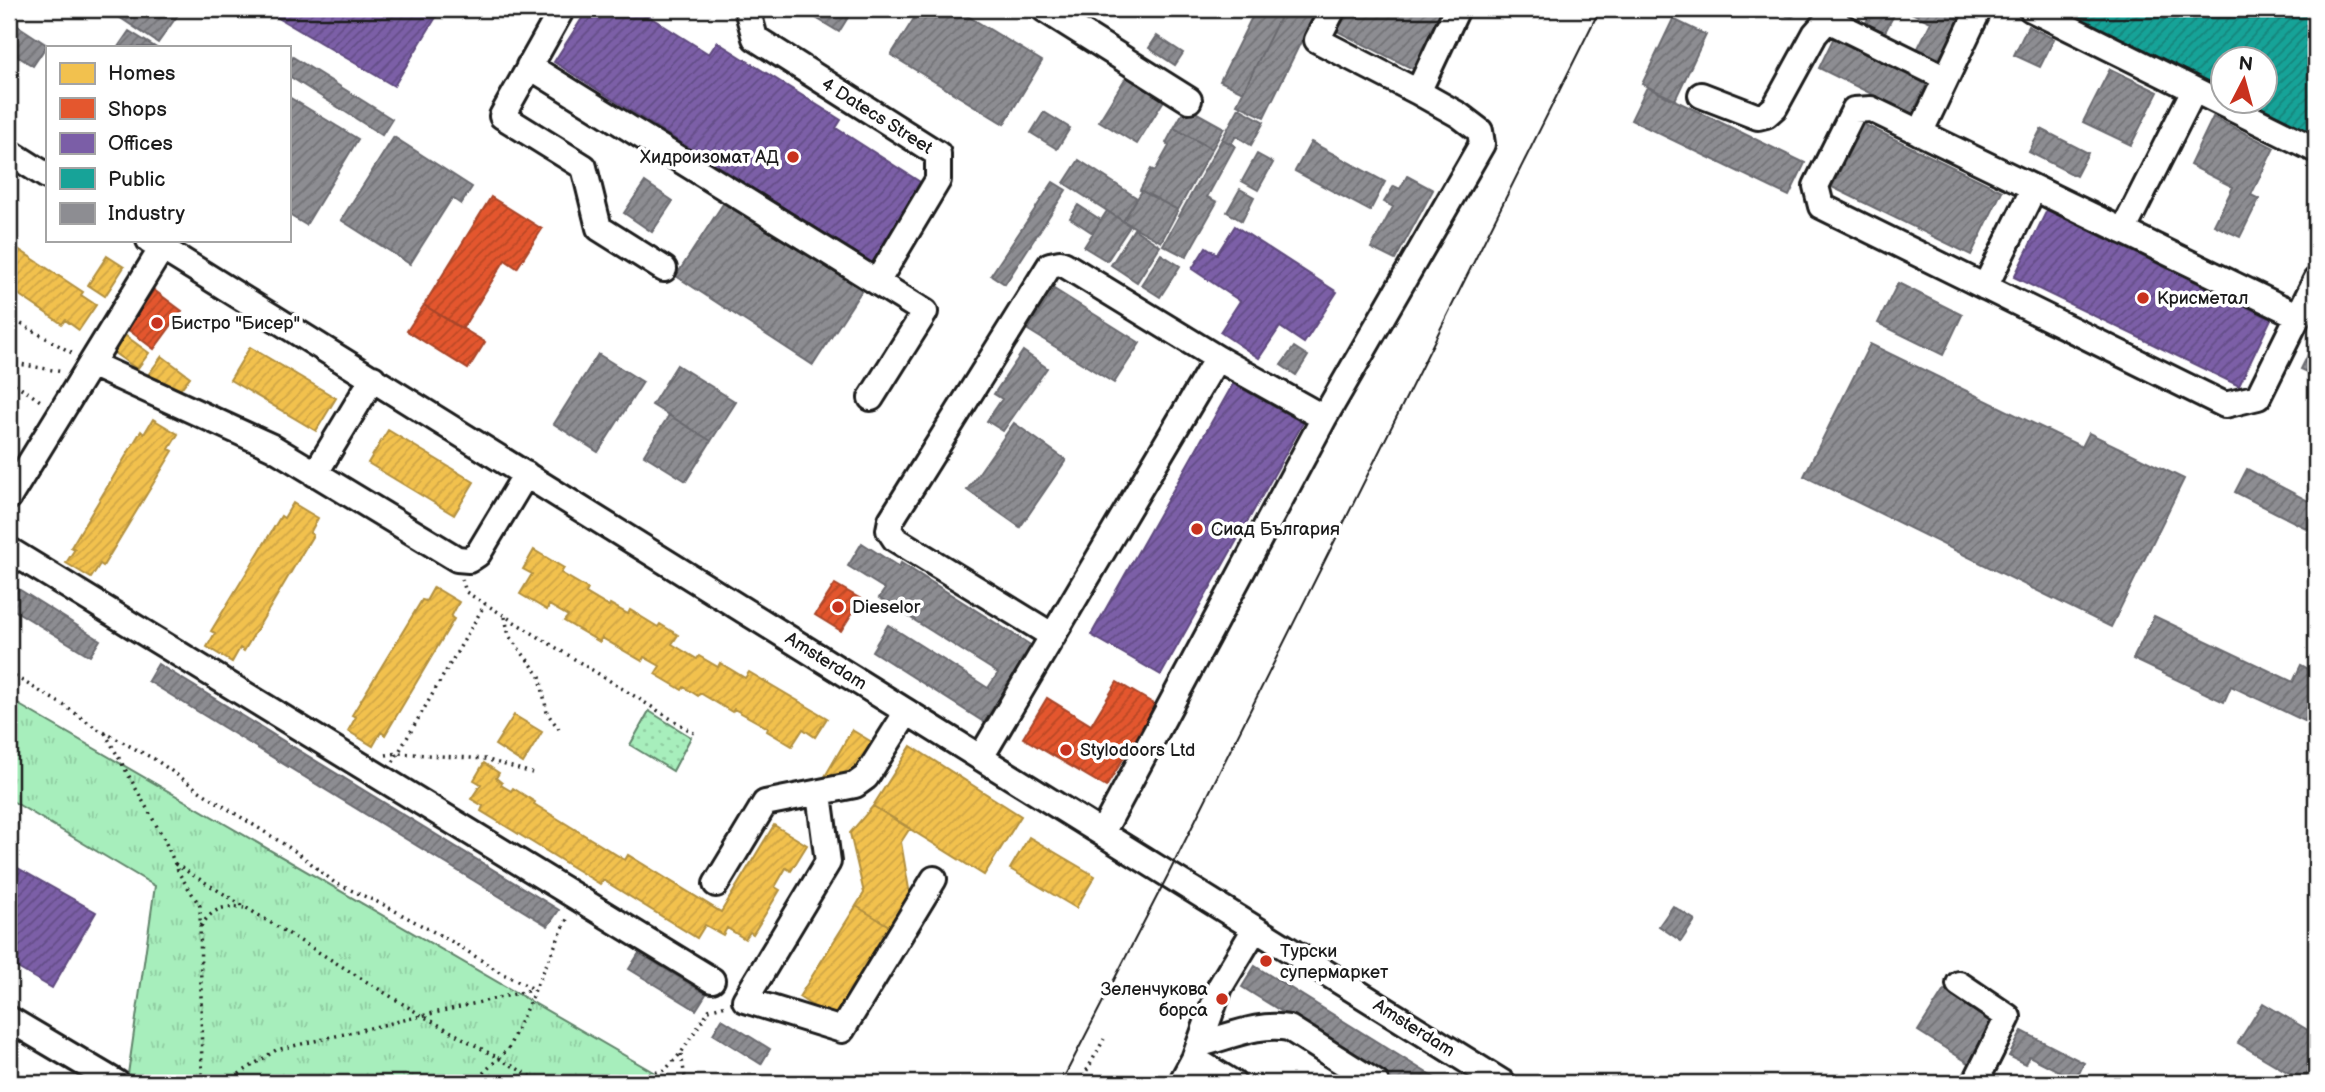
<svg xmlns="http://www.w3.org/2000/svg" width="2325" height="1092" viewBox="0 0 2325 1092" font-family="'Balsamiq Sans',sans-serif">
	<defs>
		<pattern id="grass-tufts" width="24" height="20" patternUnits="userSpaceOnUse" patternTransform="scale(1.75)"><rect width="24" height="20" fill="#a7eebc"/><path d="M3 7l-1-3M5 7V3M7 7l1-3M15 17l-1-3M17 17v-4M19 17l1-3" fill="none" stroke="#8fcca1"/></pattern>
		<pattern id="park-dots" width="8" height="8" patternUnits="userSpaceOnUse" patternTransform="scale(1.75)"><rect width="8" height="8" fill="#a7eebc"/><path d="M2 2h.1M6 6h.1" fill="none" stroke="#8fcca1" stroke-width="1.8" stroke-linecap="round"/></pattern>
		<pattern id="homes-hatch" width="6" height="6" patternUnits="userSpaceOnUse" patternTransform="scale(1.75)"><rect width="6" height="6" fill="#f2c14e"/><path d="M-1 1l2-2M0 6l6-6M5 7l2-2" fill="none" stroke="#cfa544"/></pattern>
		<pattern id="shops-hatch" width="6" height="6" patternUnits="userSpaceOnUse" patternTransform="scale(1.75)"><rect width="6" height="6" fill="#e4572e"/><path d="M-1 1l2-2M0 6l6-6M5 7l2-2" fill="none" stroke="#b84726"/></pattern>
		<pattern id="offices-hatch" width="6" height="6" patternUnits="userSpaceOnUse" patternTransform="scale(1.75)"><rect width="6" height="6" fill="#7b5ea7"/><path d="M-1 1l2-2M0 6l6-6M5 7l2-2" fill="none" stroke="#644d87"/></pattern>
		<pattern id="public-hatch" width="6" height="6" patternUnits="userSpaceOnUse" patternTransform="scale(1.75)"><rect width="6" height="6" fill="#17a398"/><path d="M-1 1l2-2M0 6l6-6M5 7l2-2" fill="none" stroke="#14847b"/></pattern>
		<pattern id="industry-hatch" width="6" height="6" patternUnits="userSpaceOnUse" patternTransform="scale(1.75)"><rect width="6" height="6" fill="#8d8d92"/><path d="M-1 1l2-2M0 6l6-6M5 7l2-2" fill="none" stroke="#727276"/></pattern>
	</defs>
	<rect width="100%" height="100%" fill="#fff"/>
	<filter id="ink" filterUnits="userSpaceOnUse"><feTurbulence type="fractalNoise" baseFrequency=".0143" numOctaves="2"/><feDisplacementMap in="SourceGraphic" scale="14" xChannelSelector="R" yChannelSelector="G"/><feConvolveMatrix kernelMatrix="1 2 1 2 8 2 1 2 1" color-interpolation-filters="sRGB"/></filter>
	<g filter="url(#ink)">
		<!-- grass -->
		<path fill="url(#grass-tufts)" stroke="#62856c" stroke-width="2" d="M9,699L672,1083H144L128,1074L155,886L9,799Z"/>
		<!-- park -->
		<path fill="url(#park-dots)" stroke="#62856c" stroke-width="2" d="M649,711L691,737L673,771L630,745Z"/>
		<!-- homes -->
		<path fill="url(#homes-hatch)" stroke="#b2903f" stroke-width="2" d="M9,243L83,292L81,295L96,305L79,330L65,320L62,324L9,288Z
			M107,256L124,267L105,296L88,285Z
			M122,333L149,353L137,369L110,350Z
			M250,347L336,398L316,431L230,380Z
			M162,356L190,377L176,395L148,375Z
			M153,419L178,434L169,449L173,451L103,566L100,564L91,578L66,563L75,549L71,547L141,431L144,434Z
			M388,430L474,482L454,515L368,463Z
			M293,503L318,518L310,533L313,535L244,651L240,648L232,662L207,647L215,633L211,631L281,516L284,518Z
			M534,550L564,568L561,573L588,589L586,593L606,605L609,606L610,604L628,614L630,610L658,627L660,624L678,635L672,644L697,659L699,656L718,667L720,663L745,678L749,672L827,718L815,737L803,729L792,746L767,731L768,728L734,709L732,712L700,693L698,696L684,687L682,690L655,674L660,666L644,657L642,661L602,638L600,642L564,621L568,616L549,605L547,610L520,594L532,574L523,569Z
			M434,587L459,602L451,617L454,619L385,735L381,732L373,746L348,731L356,717L352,715L422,600L426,601Z
			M514,715L542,732L523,763L495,745Z
			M852,730L872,742L851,776L824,778Z
			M911,746L1021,816L984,875L873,806Z
			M484,763L499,773L496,778L502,783L501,785L511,791L513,788L535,802L534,804L625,860L628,855L721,912L774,825L807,845L791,871L786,868L775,887L780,890L753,934L750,932L745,939L727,928L723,935L705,925L697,938L603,880L600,884L481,811L483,806L471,799L481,784L474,780Z
			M873,806L910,828L901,842L911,901L894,929L856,906L864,893L850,833Z
			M1029,837L1095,876L1076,908L1010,869Z
			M856,906L894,929L834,1020L799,997Z"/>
		<!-- shops -->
		<path fill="url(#shops-hatch)" stroke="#a84529" stroke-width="2" d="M491,197L542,229L517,268L505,260L462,329L424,305Z
			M154,290L182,311L154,349L126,328Z
			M424,305L485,342L468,369L407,331Z
			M835,584L861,599L841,631L815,615Z
			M1117,682L1156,705L1106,787L1023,738L1047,698L1091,725Z"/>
		<!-- offices -->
		<path fill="url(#offices-hatch)" stroke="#5e4a7d" stroke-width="2" d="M270,9H441L394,86L268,12Z
			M588,9H637L709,54L717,42L841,120L836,128L928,187L877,267L554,62Z
			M1147,9H1166L1161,17Z
			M2047,210L2271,319L2239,386L2014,277Z
			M1235,226L1337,292L1304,343L1280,327L1259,358L1220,332L1240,301L1192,269L1206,247L1217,254Z
			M1233,384L1303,423L1161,675L1091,635Z
			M9,863L96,912L52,988L9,963Z"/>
		<!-- public -->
		<path fill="url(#public-hatch)" stroke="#187a73" stroke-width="2" d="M2062,9H2316V135L2248,102H2266V60H2224V89Z"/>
		<!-- industry -->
		<path fill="url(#industry-hatch)" stroke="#6b6b6f" stroke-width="2" d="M107,9H182L158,43Z
			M801,9H848L852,11L839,32Z
			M920,9H956L1042,61L1004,124L891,55Z
			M1256,9H1284L1243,92L1220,81Z
			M1284,9H1317L1264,117L1237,104Z
			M1344,9H1446L1415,70L1333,29Z
			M1780,9H1803L1792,17L1787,16Z
			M1873,9H1897L1884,34L1865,24Z
			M1903,9H1970L1943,63L1917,50L1931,22Z
			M1673,19L1706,35L1675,100L1642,84Z
			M9,20L47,45L33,66L9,51Z
			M2028,26L2054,39L2040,67L2014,55Z
			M129,31L155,47H118Z
			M1835,35L1928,81L1912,114L1819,68Z
			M1157,36L1183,53L1175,65L1149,48Z
			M293,57L392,119L382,135L289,76V65Z
			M2110,69L2158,92L2131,145L2083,122Z
			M1128,74L1166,97L1137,144L1099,121Z
			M1647,87L1805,163L1789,196L1631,120Z
			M289,97L358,139L306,225L289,215Z
			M1186,107L1224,128L1212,149L1174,128Z
			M1239,108L1264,122L1251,145L1236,136L1231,144L1222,139Z
			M1044,112L1070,128L1057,149L1031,133Z
			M2213,117L2274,148L2251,195L2259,199L2240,237L2214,225L2233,187L2190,165Z
			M1863,124L2002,191L1971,255L1832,187Z
			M1174,128L1212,149L1178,210L1140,190L1151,169L1155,171L1169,146L1166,143Z
			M2041,129L2088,153L2076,176L2029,152Z
			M394,137L472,187L461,204L452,198L410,264L341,220Z
			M1222,139L1235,146L1207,197L1217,202L1186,257L1163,245Z
			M1311,142L1385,182L1370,211L1295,171Z
			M1257,154L1273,163L1258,190L1242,181Z
			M1079,160L1137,198L1123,221L1064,183Z
			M1407,176L1433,190L1395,260L1371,248L1393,207L1384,202L1394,186L1400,189Z
			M645,182L673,201L652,232L624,213Z
			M1053,182L1066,190L1005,284L991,275Z
			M1240,189L1254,197L1242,221L1227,212Z
			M1142,191L1178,210L1161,242L1123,221Z
			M725,201L862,290L813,365L676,276Z
			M1078,205L1101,220L1093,233L1070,218Z
			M1107,211L1130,226L1107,261L1084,247Z
			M1134,229L1160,246L1137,282L1111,265Z
			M1161,254L1180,266L1160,297L1141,285Z
			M1898,283L1962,315L1943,355L1878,323Z
			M1054,289L1140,343L1114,383L1028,330Z
			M2316,339V376L2301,369Z
			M1870,344L2082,447L2089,433L2184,479L2111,627L1804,476Z
			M1294,347L1308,356L1296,375L1281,365Z
			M1023,351L1047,368L1003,431L987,421L1002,399L994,394Z
			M598,354L643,382L598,452L554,424Z
			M677,365L736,402L711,441L652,405Z
			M669,415L711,441L686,481L644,455Z
			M1014,423L1066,460L1020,527L967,490Z
			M2247,469L2316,505V533L2235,492Z
			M862,543L899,567L901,563L1032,646L984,722L872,651L888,625L988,688L998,673L879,598L885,589L848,566Z
			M9,583L100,640L90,656L9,607Z
			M2154,616L2293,682L2301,665L2316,673L2315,726L2231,686L2224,702L2133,659Z
			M158,664L559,910L548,926L148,681Z
			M1673,906L1695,920L1681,941L1659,926Z
			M639,953L706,994L696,1010L629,969Z
			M1255,966L1443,1083H1397L1242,987Z
			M1944,990L1995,1021L1969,1063L1918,1031Z
			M2263,1003L2316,1035V1067L2306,1083L2238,1043Z
			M722,1019L770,1049L761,1064L713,1034Z
			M2022,1031L2084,1063L2076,1080L2029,1056L2025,1064L2009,1056Z"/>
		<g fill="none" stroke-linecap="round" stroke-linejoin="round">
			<defs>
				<path id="minor" d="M562,9L502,116L584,167L599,228L664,269
					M747,9L755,38L938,154V180L877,282
					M1044,9L1189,100
					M1333,9L1317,40L1418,92
					M2031,9L2316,150
					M1828,20L1946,78
					M529,66L925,312L871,398
					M1701,95L1758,117L1766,115L1775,107L1815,34L1837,9
					M1920,133L1979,9
					M9,152L47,176
					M2123,231L2194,90
					M149,240L1503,1083
					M1985,287L2034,188
					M2299,316L1871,109L1854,110L1816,186L1821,206L2225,405L2258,397L2316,280
					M91,364L272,447L457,559L469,560L478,554L526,474
					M315,474L373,378
					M9,497L162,248
					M9,550L712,980
					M1053,636L895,539L889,530L891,520L1050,265L1060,263L1065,265L1217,358
					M981,757L1217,358L1324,418
					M819,794L828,862L745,1000L842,1030L934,879
					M1102,833L1324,418L1482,144L1480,131L1459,115L1418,92L1457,9
					M716,884L765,803L855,785L866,777L907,712
					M1959,984L2008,1017L1975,1083
					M9,1019L117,1083
					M1200,1044C1229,1037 1259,1022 1289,1028L1376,1083
					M1194,1059L1233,1083
					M1181,1083L1194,1059L1220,987L1255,929"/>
			</defs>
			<!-- minor casing -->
			<use href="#minor" stroke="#1c1c1c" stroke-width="30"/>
			<!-- path -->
			<path stroke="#1c1c1c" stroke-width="3.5" stroke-dasharray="2 5" stroke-linecap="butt" d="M9,317L74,354
				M9,362L63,372
				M9,380L42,402
				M462,579L466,592L694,733
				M505,617L509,636L540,676L547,713L559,729
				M9,673L65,706L96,728L156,760L201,792L298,853L335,883L384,905L456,944L501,973L534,989
				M105,733L164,839L180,875L200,906L202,1083
				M386,755L398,753L485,759L532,773
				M393,762L485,604
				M175,864L421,1015L543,1083
				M201,926C212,909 225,904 244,908
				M681,1054L686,1083
				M220,1083L233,1078L276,1050L532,990
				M473,1083L508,1049L569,915
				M615,1083L665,1070L681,1053L709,1010L726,1005
				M1080,1083L1104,1039"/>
			<!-- minor -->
			<use href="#minor" stroke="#fff" stroke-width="24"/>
			<!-- tram -->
			<path stroke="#1c1c1c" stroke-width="2" d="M1061,1083L1168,875L1600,9"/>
		</g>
	</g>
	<!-- markers -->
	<g fill="#c8321e" stroke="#fff" stroke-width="2.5">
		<circle cx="793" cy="157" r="7"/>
		<circle cx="2143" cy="298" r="7"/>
		<circle cx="157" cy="323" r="7"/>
		<circle cx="1197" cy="529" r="7"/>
		<circle cx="838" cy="607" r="7"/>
		<circle cx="1066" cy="750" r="7"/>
		<circle cx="1266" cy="961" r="7"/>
		<circle cx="1222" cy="999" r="7"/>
	</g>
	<g text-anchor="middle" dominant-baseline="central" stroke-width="7" stroke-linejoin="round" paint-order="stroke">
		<!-- street labels -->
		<g font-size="18" fill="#1c1c1c" stroke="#fff">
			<text transform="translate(877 116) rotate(32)">4 Datecs Street</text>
			<text transform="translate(826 661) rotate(32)">Amsterdam</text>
			<text transform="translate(1414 1028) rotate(32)">Amsterdam</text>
		</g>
		<!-- poi labels -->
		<g font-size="18" fill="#1c1c1c" stroke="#fff" text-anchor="start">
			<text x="779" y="157" text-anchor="end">Хидроизомат АД</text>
			<text x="2157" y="298">Крисметал</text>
			<text x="171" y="323">Бистро "Бисер"</text>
			<text x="1211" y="529">Сиад България</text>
			<text x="852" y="607">Dieselor</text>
			<text x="1080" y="750">Stylodoors Ltd</text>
			<text x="1280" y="951">Турски<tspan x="1280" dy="21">супермаркет</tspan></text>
			<text x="1208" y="989" text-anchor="end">Зеленчукова<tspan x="1208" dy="21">борса</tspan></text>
		</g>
	</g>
	<!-- margin -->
	<rect width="2325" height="1092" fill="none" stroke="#fff" stroke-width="35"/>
	<rect x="18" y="18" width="2290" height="1057" fill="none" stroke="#1c1c1c" stroke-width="2.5" filter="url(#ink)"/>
	<!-- legend -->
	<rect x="46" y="46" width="245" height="196" fill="#ffffff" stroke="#a4a4a4" stroke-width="2"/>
	<rect x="60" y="63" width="35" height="21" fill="#f2c14e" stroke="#a4a4a4" stroke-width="2"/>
	<text x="108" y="80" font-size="21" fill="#1c1c1c">Homes</text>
	<rect x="60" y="98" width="35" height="21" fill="#e4572e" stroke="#a4a4a4" stroke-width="2"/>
	<text x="108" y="116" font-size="21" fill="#1c1c1c">Shops</text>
	<rect x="60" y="133" width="35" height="21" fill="#7b5ea7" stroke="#a4a4a4" stroke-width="2"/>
	<text x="108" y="150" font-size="21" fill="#1c1c1c">Offices</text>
	<rect x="60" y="168" width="35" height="21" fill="#17a398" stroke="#a4a4a4" stroke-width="2"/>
	<text x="108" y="186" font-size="21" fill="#1c1c1c">Public</text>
	<rect x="60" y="203" width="35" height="21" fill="#8d8d92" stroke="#a4a4a4" stroke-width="2"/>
	<text x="108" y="220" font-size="21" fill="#1c1c1c">Industry</text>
	<!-- north arrow -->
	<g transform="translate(2244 80) rotate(6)"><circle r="33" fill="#ffffff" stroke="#a4a4a4" stroke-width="2"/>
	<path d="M0-5L12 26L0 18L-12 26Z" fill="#c8321e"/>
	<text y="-10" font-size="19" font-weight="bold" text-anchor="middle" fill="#1c1c1c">N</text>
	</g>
</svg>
